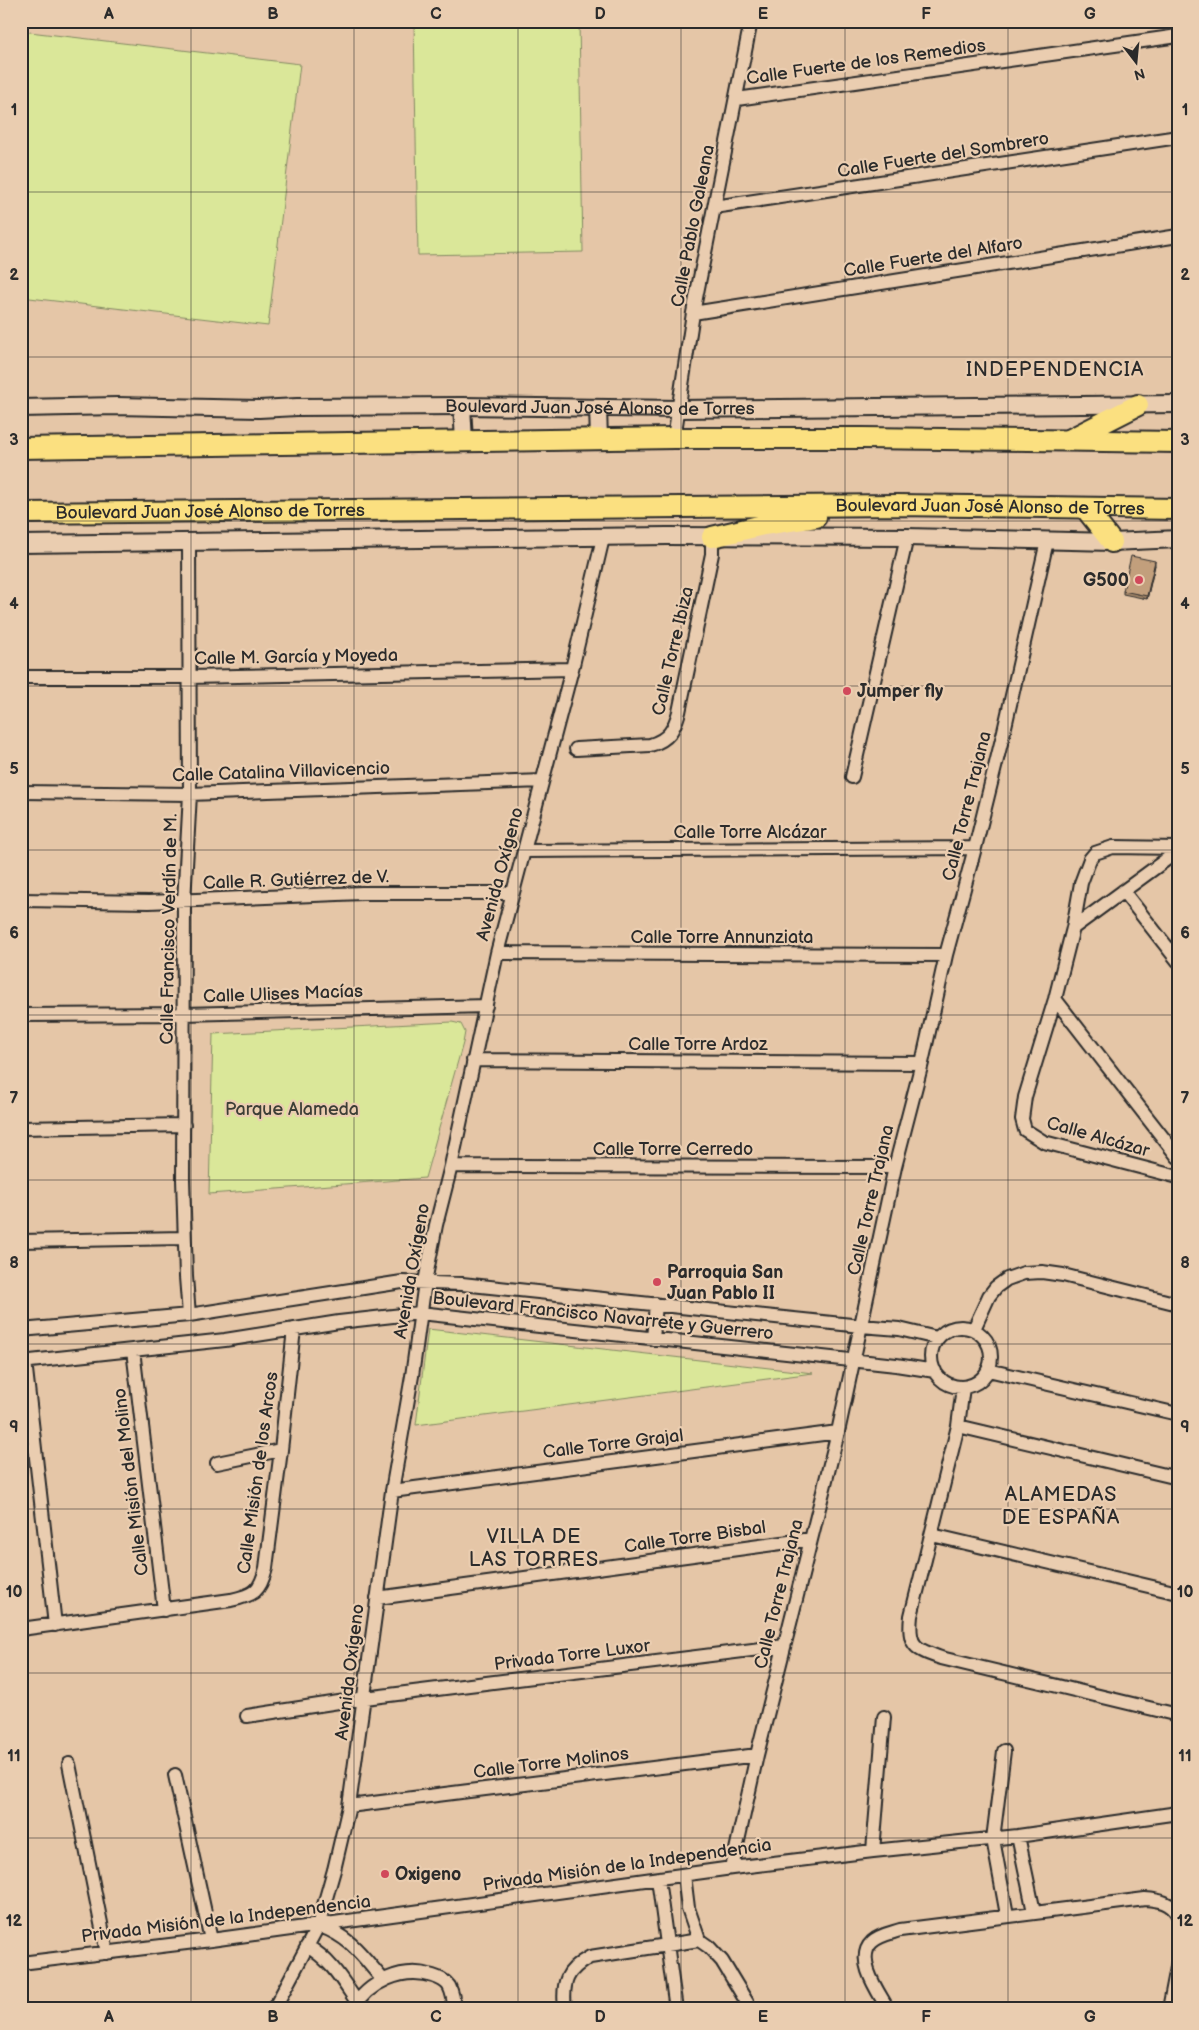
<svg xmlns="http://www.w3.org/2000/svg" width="1199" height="2030" viewBox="0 0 1199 2030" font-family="'Balsamiq Sans',sans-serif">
	<rect width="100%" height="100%" fill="#e5c6a7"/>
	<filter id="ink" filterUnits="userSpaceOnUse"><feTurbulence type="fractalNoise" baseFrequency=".02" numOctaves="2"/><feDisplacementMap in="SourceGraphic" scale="10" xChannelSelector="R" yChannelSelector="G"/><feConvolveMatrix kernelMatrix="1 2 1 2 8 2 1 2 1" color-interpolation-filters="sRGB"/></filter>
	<g filter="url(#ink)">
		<!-- green -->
		<path fill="#dae799" stroke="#828962" d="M414,21H579L583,252L418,255Z
			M21,31L300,64L268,326L21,297Z
			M452,1022L461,1024L465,1032L463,1043L425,1178L209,1194L213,1034Z
			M428,1329L813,1373L416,1425Z"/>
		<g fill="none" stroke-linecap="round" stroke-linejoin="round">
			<defs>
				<path id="minor" d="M737,99L1178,36
					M714,207L1178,137
					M693,313L1178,236
					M674,438L693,313L751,21
					M189,544L190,794L184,902L183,1179L186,1277L189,1315
					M21,677H190L572,669
					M576,749L650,745C669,740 674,729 679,712L712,554V537
					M852,777L907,537
					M21,792L190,794L542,781
					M1178,848L1113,847L1095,853L1090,859L1081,883L1073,928L1055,999L1025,1097L1022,1119L1025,1130L1044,1142L1178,1177
					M524,851L975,848
					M1123,891L1178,961
					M21,900L149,902L362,893H513
					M1073,928L1178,851
					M497,953L946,955
					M1055,999L1178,1157
					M21,1015L184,1014L486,1006
					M473,1060L922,1063
					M21,1128L184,1125
					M451,1166L895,1167
					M21,1241L184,1238
					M931 1357a30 30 0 1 1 60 0a30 30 0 1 1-60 0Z
					M974,1329L989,1296L996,1287L1007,1279L1024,1273L1042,1272L1063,1275L1178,1304
					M21,1330L189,1315L402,1282L462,1284L861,1326L899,1329L937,1338
					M653,1339L656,1304
					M133,1350L164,1610
					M25,1361L55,1625
					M21,1362L225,1340L339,1322L420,1313L896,1365L935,1371
					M988,1370L1178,1414
					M963,1387L958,1426L911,1616C908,1645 914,1649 941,1658L1178,1715
					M958,1426L1178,1478
					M217,1463L281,1450
					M392,1491L838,1432
					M932,1535L1178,1593
					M377,1598L811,1539
					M21,1629L231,1600C254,1595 260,1592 266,1568L281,1450L294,1329
					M247,1716L365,1698L784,1646
					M1004,1751L993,1839L1007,1915
					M69,1764L107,1953
					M175,1775L211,1940
					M349,1806L757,1755
					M1018,1836L1034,1912
					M873,1851L884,1717
					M732,1868L757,1755L838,1432L895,1167L922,1063L946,955L975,848L1004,731L1047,541
					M684,1875L688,1908L699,1940L709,1947L722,1961L751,2009
					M658,1879L676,2009
					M320,1926C351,1937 363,1957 383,1980
					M307,1946C331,1960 342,1980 357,2002
					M21,1963L211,1940L732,1868L873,1851L1018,1836L1178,1813
					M274,2009L318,1926L334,1870L349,1806L392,1491L412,1376L425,1282L436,1225L451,1166L497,953L572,669L603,538
					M353,2009C368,1982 403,1966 433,1976C439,1978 445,1980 449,1986C452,1992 454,2002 454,2009
					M565,2009C562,1982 566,1970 590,1957L699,1940
					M888,2009C879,1993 854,1959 872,1942C879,1935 891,1933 900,1930L1145,1899C1159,1900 1171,1902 1178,1915
					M1169,2009L1178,1962"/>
				<g id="tertiary">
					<path d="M462,406L464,441"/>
					<path id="s1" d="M21,408L117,406L259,409L297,407L462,406L679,409L1178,404"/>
					<path d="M598,408L599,439"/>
					<path d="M21,544L667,536L907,537L1112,542L1178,539"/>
				</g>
				<g id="primary">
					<path d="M1069,440L1138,405"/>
					<path d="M21,448L674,438H863L1178,442"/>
					<path d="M1086,509L1112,542"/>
					<path id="s2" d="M21,513L898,505L1178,509"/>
					<path d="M712,537L763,525L816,517"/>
				</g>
			</defs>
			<!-- minor casing -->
			<use href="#minor" stroke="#2b2b2b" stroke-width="16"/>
			<!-- tertiary casing -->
			<use href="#tertiary" stroke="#2b2b2b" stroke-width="20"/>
			<!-- primary casing -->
			<use href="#primary" stroke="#2b2b2b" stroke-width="24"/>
			<!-- minor -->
			<use href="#minor" stroke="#eacdb0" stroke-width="12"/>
			<!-- tertiary -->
			<use href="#tertiary" stroke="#eacdb0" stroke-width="16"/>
			<!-- primary -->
			<use href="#primary" stroke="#fbe080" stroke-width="20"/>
		</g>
		<!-- wall -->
		<path fill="#a7896b" stroke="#2b2b2b" d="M1155,565L1147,599L1123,594V591Z"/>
		<!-- shaded-wall -->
		<path fill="#886f57" stroke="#2b2b2b" d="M1155,561V565L1147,599V596Z"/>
		<!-- building -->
		<path fill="#c29f7c" stroke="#2b2b2b" d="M1131,556L1155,561L1147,596L1123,591Z"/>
	</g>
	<!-- grid -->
	<path fill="none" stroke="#2b2b2b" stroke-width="1" stroke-opacity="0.55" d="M191,21V2009M354,21V2009M518,21V2009M681,21V2009M845,21V2009M1008,21V2009M21,192H1178M21,357H1178M21,521H1178M21,686H1178M21,850H1178M21,1015H1178M21,1180H1178M21,1344H1178M21,1509H1178M21,1673H1178M21,1838H1178"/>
	<!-- markers -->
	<g fill="#d1495b" stroke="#eacdb0" stroke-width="2">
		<circle cx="1139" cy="580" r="5"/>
		<circle cx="847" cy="691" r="5"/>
		<circle cx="657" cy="1282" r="5"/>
		<circle cx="385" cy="1874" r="5"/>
	</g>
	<g text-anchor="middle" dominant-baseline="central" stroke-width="4.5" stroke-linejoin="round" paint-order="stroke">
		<!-- street labels -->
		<g font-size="18" fill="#2b2b2b" stroke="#eacdb0">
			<text transform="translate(866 62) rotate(-8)">Calle Fuerte de los Remedios</text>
			<text transform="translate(943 155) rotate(-9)">Calle Fuerte del Sombrero</text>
			<text transform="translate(693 226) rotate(-79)">Calle Pablo Galeana</text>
			<text transform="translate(933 257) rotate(-9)">Calle Fuerte del Alfaro</text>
			<text stroke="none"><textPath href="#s1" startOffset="579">Boulevard Juan José Alonso de Torres</textPath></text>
			<text stroke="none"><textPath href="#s2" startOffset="969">Boulevard Juan José Alonso de Torres</textPath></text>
			<text stroke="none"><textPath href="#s2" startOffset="189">Boulevard Juan José Alonso de Torres</textPath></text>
			<text transform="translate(673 651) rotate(-77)">Calle Torre Ibiza</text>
			<text transform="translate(296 657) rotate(-1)">Calle M. García y Moyeda</text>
			<text transform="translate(281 772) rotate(-2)">Calle Catalina Villavicencio</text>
			<text transform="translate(967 806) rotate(-76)">Calle Torre Trajana</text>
			<text x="750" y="832">Calle Torre Alcázar</text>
			<text transform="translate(500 874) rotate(-75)">Avenida Oxígeno</text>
			<text transform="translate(296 880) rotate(-2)">Calle R. Gutiérrez de V.</text>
			<text transform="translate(169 929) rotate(-89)">Calle Francisco Verdín de M.</text>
			<text x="722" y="937">Calle Torre Annunziata</text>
			<text transform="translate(283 994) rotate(-2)">Calle Ulises Macías</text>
			<text x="698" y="1044">Calle Torre Ardoz</text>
			<text transform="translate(1098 1137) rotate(16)">Calle Alcázar</text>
			<text x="673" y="1149">Calle Torre Cerredo</text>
			<text transform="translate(871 1200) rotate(-77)">Calle Torre Trajana</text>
			<text transform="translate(412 1271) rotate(-80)">Avenida Oxígeno</text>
			<text transform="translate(603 1316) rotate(6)">Boulevard Francisco Navarrete y Guerrero</text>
			<text transform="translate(613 1444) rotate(-7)">Calle Torre Grajal</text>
			<text transform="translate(258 1473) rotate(-82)">Calle Misión de los Arcos</text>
			<text transform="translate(131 1482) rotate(-97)">Calle Misión del Molino</text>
			<text transform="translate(695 1537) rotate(-8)">Calle Torre Bisbal</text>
			<text transform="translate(779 1594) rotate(-76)">Calle Torre Trajana</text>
			<text transform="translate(572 1655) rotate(-7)">Privada Torre Luxor</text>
			<text transform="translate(350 1672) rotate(-83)">Avenida Oxígeno</text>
			<text transform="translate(551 1763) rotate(-7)">Calle Torre Molinos</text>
			<text transform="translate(627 1865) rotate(-8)">Privada Misión de la Independencia</text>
			<text transform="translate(226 1919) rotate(-7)">Privada Misión de la Independencia</text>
		</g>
		<!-- poi labels -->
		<g font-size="18" font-weight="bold" fill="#2b2b2b" stroke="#eacdb0" text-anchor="start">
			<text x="1129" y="580" text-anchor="end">G500</text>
			<text x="857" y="691">Jumper fly</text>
			<text x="667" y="1272">Parroquia San<tspan x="667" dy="21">Juan Pablo II</tspan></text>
			<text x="395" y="1874">Oxigeno</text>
		</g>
		<!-- park labels -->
		<g font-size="18" fill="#3c3e36" stroke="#eacdb0">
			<text x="292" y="1109">Parque Alameda</text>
		</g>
		<!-- quarter labels -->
		<g font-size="20" letter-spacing="1" fill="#2b2b2b" stroke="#eacdb0">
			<text x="1055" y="370">INDEPENDENCIA</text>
			<text x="1061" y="1495">ALAMEDAS<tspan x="1061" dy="23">DE ESPAÑA</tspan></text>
			<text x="534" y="1537">VILLA DE<tspan x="534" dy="23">LAS TORRES</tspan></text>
		</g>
	</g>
	<!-- margin -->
	<rect width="1199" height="2030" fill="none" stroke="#eacdb0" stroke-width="55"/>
	<!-- north arrow -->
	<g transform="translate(1136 62) rotate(164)" stroke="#eacdb0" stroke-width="4" paint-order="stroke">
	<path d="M0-4L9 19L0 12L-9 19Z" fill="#2b2b2b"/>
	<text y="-8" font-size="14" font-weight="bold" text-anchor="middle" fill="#2b2b2b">N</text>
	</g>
	<rect x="28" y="28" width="1144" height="1974" fill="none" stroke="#2b2b2b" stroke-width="2"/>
	<g font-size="16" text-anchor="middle" font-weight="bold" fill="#2b2b2b">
		<text x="109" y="19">A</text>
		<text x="273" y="19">B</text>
		<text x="436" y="19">C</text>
		<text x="600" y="19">D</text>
		<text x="763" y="19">E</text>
		<text x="926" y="19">F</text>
		<text x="1090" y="19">G</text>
		<text x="14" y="115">1</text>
		<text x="1185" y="115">1</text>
		<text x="14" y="280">2</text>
		<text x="1185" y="280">2</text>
		<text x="14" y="445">3</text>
		<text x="1185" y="445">3</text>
		<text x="14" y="609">4</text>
		<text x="1185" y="609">4</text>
		<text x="14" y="774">5</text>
		<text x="1185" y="774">5</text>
		<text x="14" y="938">6</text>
		<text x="1185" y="938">6</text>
		<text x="14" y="1103">7</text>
		<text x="1185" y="1103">7</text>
		<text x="14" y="1268">8</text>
		<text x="1185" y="1268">8</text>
		<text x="14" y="1432">9</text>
		<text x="1185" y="1432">9</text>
		<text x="14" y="1597">10</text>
		<text x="1185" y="1597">10</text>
		<text x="14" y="1761">11</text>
		<text x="1185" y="1761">11</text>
		<text x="14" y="1926">12</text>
		<text x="1185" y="1926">12</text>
		<text x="109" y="2022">A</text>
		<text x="273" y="2022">B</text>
		<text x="436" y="2022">C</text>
		<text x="600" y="2022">D</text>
		<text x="763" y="2022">E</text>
		<text x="926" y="2022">F</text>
		<text x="1090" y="2022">G</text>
	</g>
</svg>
